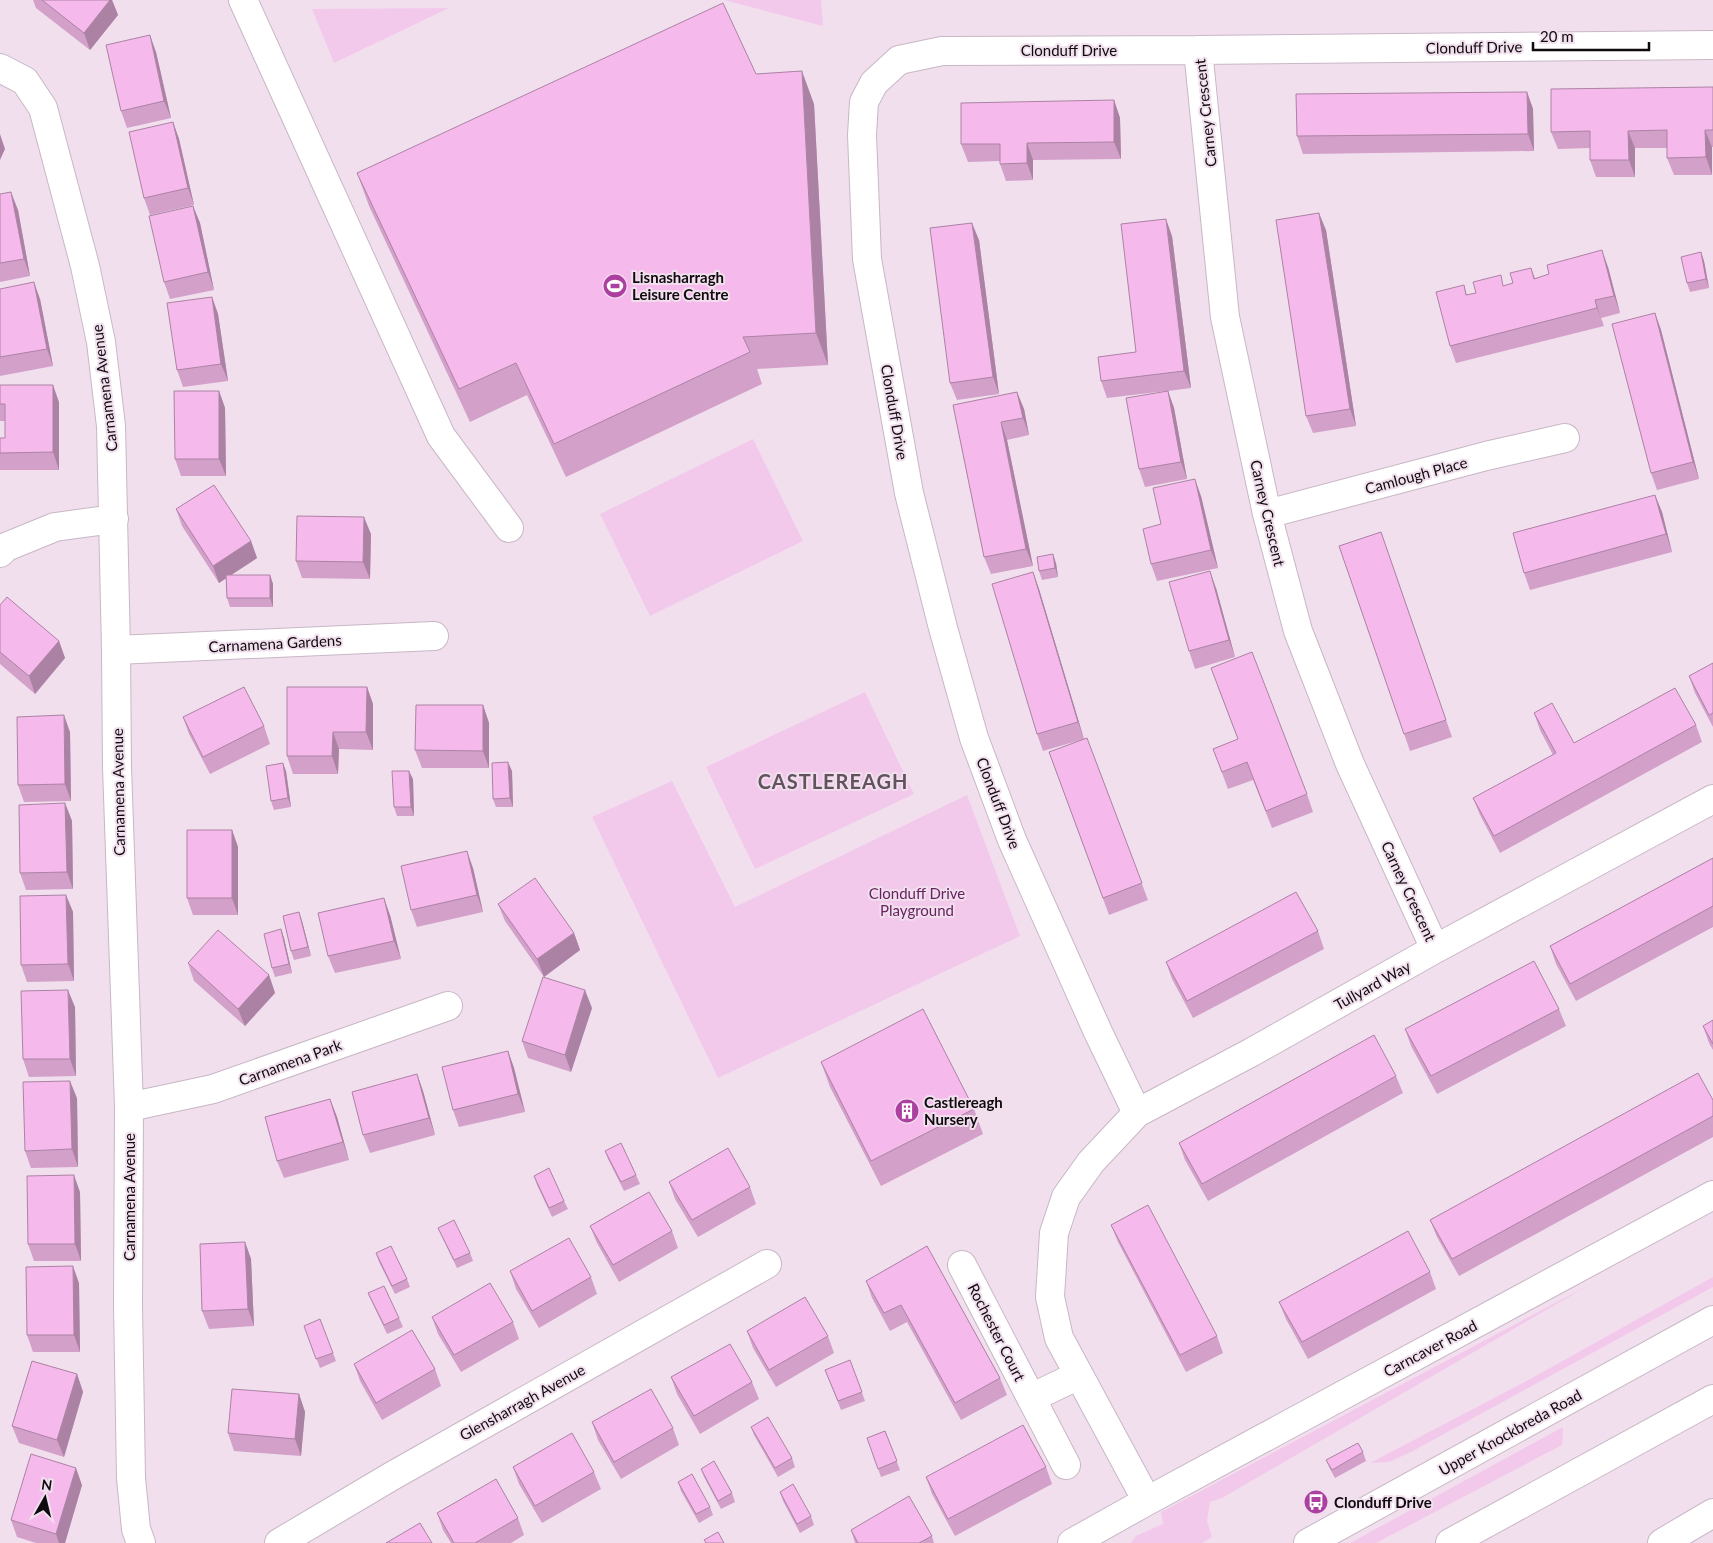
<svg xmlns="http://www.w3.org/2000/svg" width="1713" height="1543" viewBox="0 0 1713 1543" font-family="Lato,sans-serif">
	<rect width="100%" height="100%" fill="#f1dfee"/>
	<!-- green -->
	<path fill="#f3c9eb" d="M724,0H821L823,26Z
		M449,8L334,63L312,9Z
		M753,439L803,541L650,616L600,514Z
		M865,692L914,794L755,869L706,767Z
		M672,781L735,907L967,795L1020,936L718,1078L592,817Z
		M1713,1277V1287L1411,1452L1389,1462L1370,1463L1532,1378Z
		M1591,1284L1222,1498L1210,1502L1207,1521L1212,1537L1202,1543H1131L1136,1536L1163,1524L1161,1512Z
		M1563,1427L1562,1445L1376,1543H1350Z"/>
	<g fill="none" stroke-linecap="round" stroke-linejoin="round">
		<defs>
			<path id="minor" d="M243,0L441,436L509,528
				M1198,50L1225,317L1267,514L1298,631L1350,764L1435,949
				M0,68L25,81L43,108L85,266L101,342L111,426L116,650L117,767L129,1107L128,1305L131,1478L136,1529L141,1543
				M1267,514L1486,456L1565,438
				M0,553L6,547L55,527L114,519
				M116,650L434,636
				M129,1107L213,1089L448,1006
				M1137,1113L1098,1032L1012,840L974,738L943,628L909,493L867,259L862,135L864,102L874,83L899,60L942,51L1198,50L1713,45
				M962,1265L1066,1465
				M1031,1398L1079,1375
				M1147,1501L1059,1338L1050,1297L1054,1233L1066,1197L1091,1162L1137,1113L1252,1052L1435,949L1713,799
				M279,1543L392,1476L767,1264
				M1072,1543L1147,1501L1713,1195
				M1662,1543L1713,1513"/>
			<path id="highway" d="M1308,1543L1713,1320
				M1450,1543L1713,1399"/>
		</defs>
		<!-- minor casing -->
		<use href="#minor" stroke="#c8b7c5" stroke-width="30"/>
		<!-- highway casing -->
		<use href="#highway" stroke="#c8b7c5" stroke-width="30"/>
		<!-- minor -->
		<use href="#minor" stroke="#fff" stroke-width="28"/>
		<!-- highway -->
		<use href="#highway" stroke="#fff" stroke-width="28"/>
	</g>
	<!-- wall -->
	<path fill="#d3a0ca" d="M33,0H112L118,15L90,50L36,8Z
		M156,52L171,118L127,128L121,111Z
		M756,74L814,104L828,365L757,369L762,384L566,477L527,395L470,422L369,206L357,173Z
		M1713,87V147H1712V175H1674L1667,158V148H1635V177H1596L1590,160V148L1558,149L1551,132Z
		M1527,92L1533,109L1534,151L1303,154L1297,136Z
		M1114,100L1120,118L1121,159L1033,160V180L1006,181L1000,164V161L968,162L961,144Z
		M173,122L179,139L194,205L150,215L144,198Z
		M0,194L18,210L30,276L0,282Z
		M193,206L200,223L214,290L170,299L164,282Z
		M1326,230L1356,426L1313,433L1306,416Z
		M1172,236L1191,388L1168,391L1174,408L1187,479L1145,487L1139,469L1166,391L1107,398L1101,381L1136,352Z
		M979,240L999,394L957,400L950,383Z
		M1701,252L1704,261L1709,288L1690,292L1687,283Z
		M1608,267L1620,313L1601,318L1604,326L1456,363L1450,346L1464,285L1467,295L1513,283L1531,268L1535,278Z
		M0,289L40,299L53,366L0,376Z
		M212,297L218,314L228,381L183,387L177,370Z
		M1655,313L1661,330L1699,479L1657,490L1651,473Z
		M0,385L59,402V470H0V438H5V421H0Z
		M219,391L225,408L226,476H181L175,459Z
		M1017,392L1024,409L1029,435L1007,440L1033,566L991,574L984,557L953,405Z
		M1655,495L1662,512L1672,552L1530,590L1524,573Z
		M1201,496L1218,568L1157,581L1151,564L1161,524Z
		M176,509L251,541L257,558L231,575H270L273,584V607H230L227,598L226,578L219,583L182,526Z
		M1381,532L1452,737L1410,751L1339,546Z
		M371,534L370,579L302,578L296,561Z
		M1056,563L1058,577L1042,580L1039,571Z
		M1033,572L1039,589L1084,739L1043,751L1037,734Z
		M1216,588L1235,657L1195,669L1189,651Z
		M0,605L59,641L65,658L35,694L0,664Z
		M1713,663V727L1695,693L1689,676Z
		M1217,685L1307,794L1313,812L1272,828L1253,780L1228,789L1213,749L1238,739Z
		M367,687L373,704V750L339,749L338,774H293L287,756Z
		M483,705L489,723V768H422L415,750Z
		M1534,713L1574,743L1696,725L1702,742L1500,853L1480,815L1473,798L1553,755L1540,730Z
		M183,717L264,726L270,744L210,774L189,734Z
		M70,732L71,801L24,802L18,785Z
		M1087,738L1148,900L1109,915L1049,752Z
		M286,771L291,807L274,810L271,801Z
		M512,771L513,807H496L493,799Z
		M413,779L414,816H397L394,807Z
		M65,803L72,821L73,889L26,890L20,873Z
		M232,830L238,847V915H193L187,898Z
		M1713,858V927L1576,1001L1556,964L1550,946Z
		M473,868L483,912L417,927L411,910Z
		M66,895L73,912L74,981L27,982L21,965Z
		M498,904L574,933L580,950L544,977L505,921Z
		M390,915L401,959L335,973L328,956Z
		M302,921L311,956L294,960L291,951Z
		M281,929L284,938L292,973L275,977L272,968Z
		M1318,931L1324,949L1193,1018L1172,979L1166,962Z
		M188,963L269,975L275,993L245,1026L194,981Z
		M75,1007L76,1076L29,1077L23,1059Z
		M592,1008L571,1072L528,1058L522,1041Z
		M1559,1009L1566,1026L1437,1094L1411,1046L1405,1029Z
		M1713,1020V1050L1709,1043L1703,1026Z
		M508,1051L514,1068L525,1112L459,1127L453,1110Z
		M821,1062L974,1109L983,1134L881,1186L830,1087Z
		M417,1074L423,1091L435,1135L370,1153L363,1135Z
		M1396,1076L1403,1093L1208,1201L1185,1160L1179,1143Z
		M77,1098L78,1167L31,1168L25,1151Z
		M330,1099L337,1117L349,1160L284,1178L277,1161Z
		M1713,1100V1137L1459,1276L1437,1237L1430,1220Z
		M605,1151L636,1175L640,1184L624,1191L608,1159Z
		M534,1176L564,1201L568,1209L552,1217L537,1185Z
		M669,1182L750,1187L756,1204L698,1237L675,1199Z
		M80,1192L81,1261H34L28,1244Z
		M1111,1225L1217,1336L1223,1353L1186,1372L1118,1242Z
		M590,1226L672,1231L678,1248L619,1282L597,1243Z
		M438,1228L470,1253L473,1261L457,1268L442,1237Z
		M245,1242L251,1259L254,1326L209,1329L202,1311Z
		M927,1246L1000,1378L1007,1395L961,1420L907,1322L890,1331L872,1298L866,1281Z
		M376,1253L407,1279L410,1287L395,1294L379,1262Z
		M510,1271L591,1277L597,1294L539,1328L516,1289Z
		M1430,1272L1436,1289L1308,1359L1286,1319L1279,1302Z
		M79,1283L80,1352H33L27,1335Z
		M368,1293L399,1318L403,1327L387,1334L372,1302Z
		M432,1317L513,1322L519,1339L461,1372L438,1334Z
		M304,1326L333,1353L336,1361L320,1368Z
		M747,1331L828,1336L834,1353L776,1387L753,1348Z
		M850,1360L865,1401L841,1410L825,1370Z
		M354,1364L435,1369L441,1386L382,1420L360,1381Z
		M77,1374L83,1392L64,1457L19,1443L12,1426Z
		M671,1377L752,1382L759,1399L700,1434L677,1394Z
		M299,1394L305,1412L301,1456L234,1451L228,1433Z
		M592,1422L673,1428L679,1445L621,1479L598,1440Z
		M751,1427L792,1458L795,1467L778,1477L754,1435Z
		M885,1431L900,1470L881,1477L867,1438Z
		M1363,1452L1366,1461L1335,1478L1330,1469L1326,1460Z
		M513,1467L594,1472L601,1489L542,1523L519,1484Z
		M1046,1467L1052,1484L955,1536L932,1494L926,1477Z
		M701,1469L732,1493L735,1502L721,1509L704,1477Z
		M678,1482L710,1507L713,1515L699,1523L681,1491Z
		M82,1485L65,1543H36L17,1537L11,1520Z
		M780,1492L811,1516L814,1525L800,1533L783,1501Z
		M437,1513L518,1518L524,1535L511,1543H451L443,1530Z
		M851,1530L932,1536L934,1543H855Z"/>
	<!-- shaded-wall -->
	<path fill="#ac82a4" d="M110,0H112L118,15L90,50L84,33Z
		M150,35L156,52L171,118L164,101Z
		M802,71L814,104L828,365L816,333Z
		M1527,92L1533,109L1534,151L1528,134Z
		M1114,100L1120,118L1121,159L1114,142Z
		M173,122L179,139L194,205L188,188Z
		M1705,130L1712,147V175L1706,157Z
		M1628,131L1635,148V177L1629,160Z
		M0,134L5,149L0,160Z
		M1027,143L1033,160V180L1027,163Z
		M11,192L18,210L30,276L24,259Z
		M193,206L200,223L214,290L208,272Z
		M1319,213L1326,230L1356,426L1350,409Z
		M1166,219L1172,236L1191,388L1184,371Z
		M972,223L979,240L999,394L993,377Z
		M1602,250L1608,267L1620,313L1614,296Z
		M1701,252L1704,261L1709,288L1706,279Z
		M34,282L40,299L53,366L47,349Z
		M212,297L218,314L228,381L221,364Z
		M1595,300L1601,318L1604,326L1597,308Z
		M1655,313L1661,330L1699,479L1693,462Z
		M53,385L59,402V470L53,452Z
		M219,391L225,408L226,476L219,459Z
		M1168,391L1174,408L1187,479L1181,462Z
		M1017,392L1024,409L1029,435L1023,418Z
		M1001,422L1007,440L1033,566L1026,549Z
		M1195,479L1201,496L1218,568L1211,550Z
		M1655,495L1662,512L1672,552L1666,534Z
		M364,517L371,534L370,579L363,562Z
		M251,541L257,558L219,583L213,566Z
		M1053,554L1056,563L1058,577L1055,568Z
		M1210,571L1216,588L1235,657L1229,640Z
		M1033,572L1039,589L1084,739L1078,722Z
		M270,575L273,584V607L270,598Z
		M59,641L65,658L35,694L29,676Z
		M367,687L373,704V750L366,732Z
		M483,705L489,723V768L483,751Z
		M64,715L70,732L71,801L65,784Z
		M333,732L339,749L338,774L332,756Z
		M508,762L512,771L513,807L510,798Z
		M283,763L286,771L291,807L288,798Z
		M409,771L413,779L414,816L411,807Z
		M65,803L72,821L73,889L67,872Z
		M232,830L238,847V915L232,898Z
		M467,851L473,868L483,912L477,895Z
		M66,895L73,912L74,981L68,964Z
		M384,898L390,915L401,959L394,941Z
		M299,912L302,921L311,956L308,947Z
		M281,929L284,938L292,973L289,964Z
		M574,933L580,950L544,977L537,959Z
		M269,975L275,993L245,1026L238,1009Z
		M68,990L75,1007L76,1076L70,1059Z
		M585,990L592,1008L571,1072L565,1055Z
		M508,1051L514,1068L525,1112L518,1094Z
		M417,1074L423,1091L435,1135L429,1118Z
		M70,1081L77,1098L78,1167L72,1149Z
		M330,1099L337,1117L349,1160L343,1142Z
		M74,1175L80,1192L81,1261L75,1244Z
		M245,1242L251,1259L254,1326L248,1309Z
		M73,1266L79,1283L80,1352L74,1335Z
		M77,1374L83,1392L64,1457L57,1440Z
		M299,1394L305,1412L301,1456L295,1439Z
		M76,1468L82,1485L65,1543H59L56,1534Z"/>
	<!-- building -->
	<path fill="#f5baeb" stroke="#ac82a4" d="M42,0H110L84,33Z
		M723,3L756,74L802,71L816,333L743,337L750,352L554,444L516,363L459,389L357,173Z
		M150,35L164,101L121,111L106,45Z
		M1713,87V130H1705L1706,157L1667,158V130L1628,131L1629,160H1590V131L1551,132V89Z
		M1527,92L1528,134L1297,136L1296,94Z
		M1114,100V142L1027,143V163L1000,164V144H961V103Z
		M173,122L188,188L144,198L129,132Z
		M11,192L24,259L0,263V194Z
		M193,206L208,272L164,282L149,216Z
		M1319,213L1350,409L1306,416L1276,220Z
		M1166,219L1184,371L1101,381L1098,357L1136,352L1121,224Z
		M972,223L993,377L950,383L930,228Z
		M1602,250L1614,296L1595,300L1597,308L1450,346L1436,292L1464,285L1466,295L1476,293L1473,282L1501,275L1503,286L1513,283L1510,273L1531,268L1534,279L1549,274L1547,265Z
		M1701,252L1706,279L1687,283L1681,257Z
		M34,282L47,349L0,357V289Z
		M212,297L221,364L177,370L167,303Z
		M1655,313L1693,462L1651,473L1612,324Z
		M0,385H53V452L0,453V438H5V404H0Z
		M174,391H219V459H175Z
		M1168,391L1181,462L1139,469L1126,398Z
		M1017,392L1023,418L1001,422L1026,549L984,557L953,405Z
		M1195,479L1211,550L1151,564L1143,529L1161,524L1153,488Z
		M214,485L251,541L213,566L176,509Z
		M1655,495L1666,534L1524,573L1513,533Z
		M297,516L364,517L363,562L296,561Z
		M1381,532L1446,720L1404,734L1339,546Z
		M1053,554L1055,568L1039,571L1037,557Z
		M1210,571L1229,640L1189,651L1169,582Z
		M1033,572L1078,722L1037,734L992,584Z
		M226,575H270V598H227Z
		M7,597L59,641L29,676L0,652V605Z
		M1252,652L1307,794L1266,811L1247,762L1222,772L1213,749L1238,739L1211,668Z
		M1713,663V713L1709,715L1689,676Z
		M244,687L264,726L203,757L183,717Z
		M287,687H367L366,732H333L332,756H287Z
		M1675,688L1696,725L1494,836L1473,798L1556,753L1534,713L1552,703L1574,743Z
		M416,705H483V751L415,750Z
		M64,715L65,784L18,785L17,717Z
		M1087,738L1142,883L1103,898L1049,752Z
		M508,762L510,798L493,799L492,763Z
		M283,763L288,798L271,801L266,766Z
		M392,771H409L411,807H394Z
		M65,803L67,872L20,873L19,805Z
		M187,830H232V898H187Z
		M467,851L477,895L411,910L401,866Z
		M1713,858V906L1570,984L1550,946Z
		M535,878L574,933L537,959L498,904Z
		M1296,892L1318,931L1187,1001L1166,962Z
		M66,895L68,964L21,965L20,896Z
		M384,898L394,941L328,956L318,913Z
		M299,912L308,947L291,951L283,916Z
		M281,929L289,964L272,968L264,934Z
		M218,930L269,975L238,1009L188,963Z
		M1534,961L1559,1009L1431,1076L1405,1029Z
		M543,977L585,990L565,1055L522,1041Z
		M68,990L70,1059H23L21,991Z
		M923,1009L974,1109L871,1161L821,1062Z
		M1713,1020V1044L1703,1026Z
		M1374,1035L1396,1076L1202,1184L1179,1143Z
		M508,1051L518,1094L453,1110L442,1067Z
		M1698,1073L1713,1100V1116L1452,1259L1430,1220Z
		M417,1074L429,1118L363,1135L352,1092Z
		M70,1081L72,1149L25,1151L23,1082Z
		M330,1099L343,1142L277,1161L265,1117Z
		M621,1143L636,1175L621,1182L605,1151Z
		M728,1148L750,1187L692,1220L669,1182Z
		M549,1168L564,1201L549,1208L534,1176Z
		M74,1175L75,1244H28L27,1176Z
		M649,1192L672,1231L613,1265L590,1226Z
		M1148,1205L1217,1336L1180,1355L1111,1225Z
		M454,1220L470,1253L454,1260L438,1228Z
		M1408,1231L1430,1272L1302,1342L1279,1302Z
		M569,1238L591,1277L532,1311L510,1271Z
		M245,1242L248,1309L202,1311L200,1244Z
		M391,1246L407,1279L392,1286L376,1253Z
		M927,1246L1000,1378L955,1403L901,1305L884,1313L866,1281Z
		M73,1266L74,1335H27L26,1267Z
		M490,1283L513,1322L454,1355L432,1317Z
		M384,1286L399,1318L384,1325L368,1293Z
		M805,1297L828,1336L769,1370L747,1331Z
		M320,1319L333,1353L316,1359L304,1326Z
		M412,1330L435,1369L376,1403L354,1364Z
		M730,1344L752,1382L694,1416L671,1377Z
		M850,1360L862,1392L838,1401L825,1370Z
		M32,1361L77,1374L57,1440L12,1426Z
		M232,1389L299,1394L295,1439L228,1433Z
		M651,1389L673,1428L614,1462L592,1422Z
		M768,1417L792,1458L775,1468L751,1427Z
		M1023,1425L1046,1467L948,1519L926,1477Z
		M885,1431L897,1461L878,1469L867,1438Z
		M572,1433L594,1472L535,1506L513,1467Z
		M1358,1443L1363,1452L1332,1470L1326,1460Z
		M31,1454L76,1468L56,1534L11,1520Z
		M714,1461L732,1493L718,1501L701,1469Z
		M692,1474L710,1507L696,1514L678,1482Z
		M496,1479L518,1518L475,1543H454L437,1513Z
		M793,1484L811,1516L797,1524L780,1492Z
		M909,1496L932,1536L919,1543H858L851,1530Z
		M420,1523L432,1543H386Z
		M718,1532L724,1543H706L704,1540Z"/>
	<!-- icons -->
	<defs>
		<symbol id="stadium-disc" viewBox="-11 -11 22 22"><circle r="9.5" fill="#ac40a1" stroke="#f1dfee"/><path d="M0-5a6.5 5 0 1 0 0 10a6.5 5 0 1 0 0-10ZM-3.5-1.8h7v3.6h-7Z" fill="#fff"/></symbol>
		<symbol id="building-disc" viewBox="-11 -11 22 22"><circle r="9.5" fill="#ac40a1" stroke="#f1dfee"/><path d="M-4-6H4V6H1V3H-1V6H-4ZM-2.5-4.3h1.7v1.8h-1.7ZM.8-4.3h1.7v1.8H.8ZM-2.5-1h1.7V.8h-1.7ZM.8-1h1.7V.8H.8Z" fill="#fff"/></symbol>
		<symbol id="bus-disc" viewBox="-11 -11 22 22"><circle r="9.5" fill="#ac40a1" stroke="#f1dfee"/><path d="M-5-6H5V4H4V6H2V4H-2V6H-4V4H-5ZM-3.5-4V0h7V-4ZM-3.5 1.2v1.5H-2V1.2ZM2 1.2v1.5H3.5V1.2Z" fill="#fff"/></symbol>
	</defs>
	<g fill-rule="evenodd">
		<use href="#stadium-disc" x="601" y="272" width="28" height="28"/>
		<use href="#building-disc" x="893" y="1097" width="28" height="28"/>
		<use href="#bus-disc" x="1302" y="1488" width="28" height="28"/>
	</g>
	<g text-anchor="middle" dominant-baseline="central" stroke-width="4" stroke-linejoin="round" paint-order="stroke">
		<!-- street labels -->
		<g font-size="15" fill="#0f0a0e" stroke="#f1dfee">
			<text transform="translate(1474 47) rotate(-1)">Clonduff Drive</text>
			<text x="1069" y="50">Clonduff Drive</text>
			<text transform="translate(1205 113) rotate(-96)">Carney Crescent</text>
			<text transform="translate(104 388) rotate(-97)">Carnamena Avenue</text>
			<text transform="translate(895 412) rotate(80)">Clonduff Drive</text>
			<text transform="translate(1416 475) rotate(-15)">Camlough Place</text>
			<text transform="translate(1268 513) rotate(77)">Carney Crescent</text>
			<text transform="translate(275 643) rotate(-3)">Carnamena Gardens</text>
			<text transform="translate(118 792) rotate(-91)">Carnamena Avenue</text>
			<text transform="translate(999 803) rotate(69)">Clonduff Drive</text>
			<text transform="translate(1409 891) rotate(65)">Carney Crescent</text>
			<text transform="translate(1372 985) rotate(-29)">Tullyard Way</text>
			<text transform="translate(290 1062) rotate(-20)">Carnamena Park</text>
			<text transform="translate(129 1197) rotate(-90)">Carnamena Avenue</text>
			<text transform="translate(997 1332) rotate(63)">Rochester Court</text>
			<text transform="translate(1430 1348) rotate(-28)">Carncaver Road</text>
			<text transform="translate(522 1402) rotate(-29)">Glensharragh Avenue</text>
			<text transform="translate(1510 1432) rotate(-29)">Upper Knockbreda Road</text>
		</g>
		<!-- poi labels -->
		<g font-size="15" font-weight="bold" fill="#0f0a0e" stroke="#f1dfee" text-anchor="start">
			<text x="632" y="277">Lisnasharragh<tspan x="632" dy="17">Leisure Centre</tspan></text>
			<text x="924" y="1102">Castlereagh<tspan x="924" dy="17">Nursery</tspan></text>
			<text x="1334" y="1502">Clonduff Drive</text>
		</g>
		<!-- park labels -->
		<g font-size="15" fill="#66235f" stroke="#f1dfee">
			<text x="917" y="893">Clonduff Drive<tspan x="917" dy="17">Playground</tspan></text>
		</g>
		<!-- district labels -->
		<g font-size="20" font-weight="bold" letter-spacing="1" fill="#61525e" stroke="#f1dfee">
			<text x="833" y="781">CASTLEREAGH</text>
		</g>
	</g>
	<!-- north arrow -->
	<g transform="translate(45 1498) rotate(8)" stroke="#f1dfee" stroke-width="4" paint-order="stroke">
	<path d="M0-4L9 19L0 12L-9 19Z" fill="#0f0a0e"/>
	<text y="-8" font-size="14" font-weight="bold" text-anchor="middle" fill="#0f0a0e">N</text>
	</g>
	<!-- scale -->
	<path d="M1533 42v8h116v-8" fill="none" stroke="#0f0a0e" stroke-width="2.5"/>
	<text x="1540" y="42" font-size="15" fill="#0f0a0e" stroke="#f1dfee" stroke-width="4" paint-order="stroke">20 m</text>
</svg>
